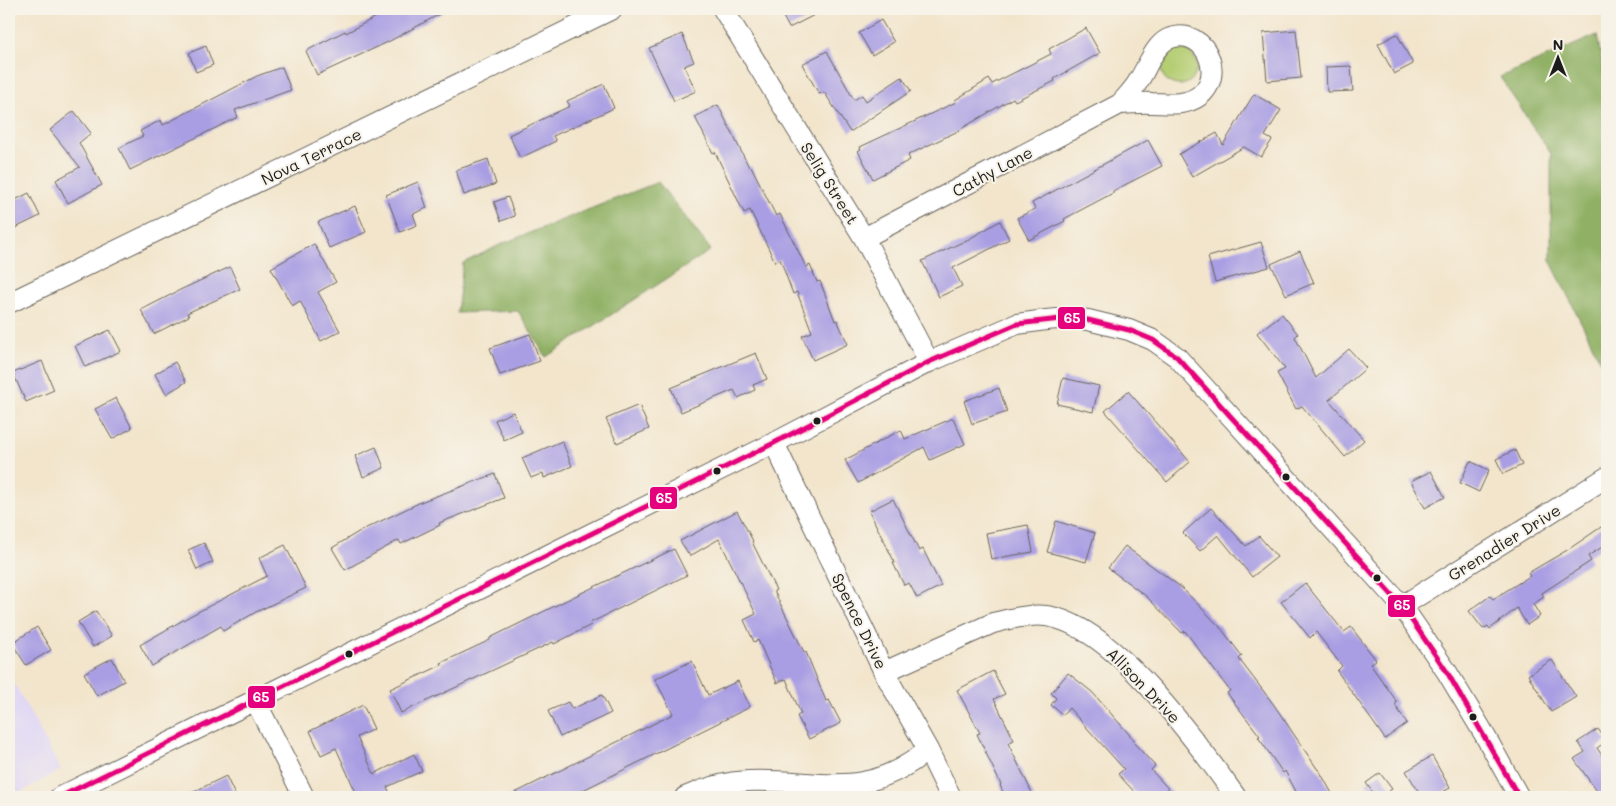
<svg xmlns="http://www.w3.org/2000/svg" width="1616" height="806" viewBox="0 0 1616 806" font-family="Mali,sans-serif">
	<rect width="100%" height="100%" fill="#f7f3e8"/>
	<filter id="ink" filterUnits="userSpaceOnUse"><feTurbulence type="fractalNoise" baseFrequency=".02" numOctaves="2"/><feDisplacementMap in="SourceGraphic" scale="10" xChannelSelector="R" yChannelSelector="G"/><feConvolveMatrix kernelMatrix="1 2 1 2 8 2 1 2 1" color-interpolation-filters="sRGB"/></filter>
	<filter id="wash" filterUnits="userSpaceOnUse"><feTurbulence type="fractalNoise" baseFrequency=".0096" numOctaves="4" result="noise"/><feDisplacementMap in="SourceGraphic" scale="20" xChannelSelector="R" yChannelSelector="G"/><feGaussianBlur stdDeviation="1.12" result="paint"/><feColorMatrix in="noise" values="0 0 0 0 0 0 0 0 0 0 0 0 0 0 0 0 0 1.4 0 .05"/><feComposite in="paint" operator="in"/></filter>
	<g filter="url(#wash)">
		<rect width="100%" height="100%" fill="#f2e5cc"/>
		<!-- built -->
		<path fill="#dfd5f5" d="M9,674L61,770L12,797H9Z"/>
		<!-- green -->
		<path fill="#b5ce73" stroke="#687548" d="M1161 67a18 18 0 1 1 36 0a18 18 0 1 1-36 0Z"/>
		<!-- forest -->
		<path fill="#90b165" stroke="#566640" d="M1597,35L1607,90V374L1551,262V154L1500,77Z
			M658,182L711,250L546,357L518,311L457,313L463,263L504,243Z"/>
		<g id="blocks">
			<!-- building -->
			<path fill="#a99ee3" d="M391,9H449L388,42L317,75L306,51L345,31L346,33Z
				M779,9H826L789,28Z
				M881,20L894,42L872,55L859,33Z
				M1086,28L1100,53L1054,79L1055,81L1015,101L1013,98L956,132L908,155L910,160L873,179L858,151L861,149L860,147L956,102L955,100L989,79L992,84L1051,54L1049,49Z
				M1296,30L1301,78L1267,81L1263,33Z
				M682,34L694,62L684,66L696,91L674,101L649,48Z
				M1397,34L1413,64L1394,74L1378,44Z
				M206,46L213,65L196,72L189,53Z
				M827,51L854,100L862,95L866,101L902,77L911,91L850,132L824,92L819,94L802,64Z
				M1351,66L1353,91L1327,92L1326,67Z
				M282,67L291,90L235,110L238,117L130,170L119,148L143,136L140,131L161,120L163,125L257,76Z
				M604,84L614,108L553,136L556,141L520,158L509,135L570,106L567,101Z
				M1254,94L1281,110L1265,136L1272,140L1261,157L1244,147L1192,177L1179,154L1217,133L1223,145Z
				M718,105L749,167L751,166L776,216L780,214L806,267L810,265L817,282L820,281L835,321L837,320L848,344L813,360L802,336L812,332L797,292L793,294L780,259L775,262L750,210L744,213L715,152L713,153L695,117Z
				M74,111L91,133L79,143L102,185L68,203L56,180L80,167L50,130Z
				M1148,140L1162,166L1113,191V193L1064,219L1065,221L1029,240L1017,218L1035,209L1032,203Z
				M488,159L496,184L464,195L456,170Z
				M418,182L427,208L413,214L417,225L400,232L386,195Z
				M29,193L40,216L9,231V203Z
				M508,197L515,216L501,221L494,202Z
				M355,206L366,232L329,248L318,222Z
				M1000,221L1009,239L953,268L962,286L939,297L922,261L969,239Z
				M1261,242L1269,267L1215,282L1208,257Z
				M314,244L336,282L318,292L340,331L321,341L300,301L292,306L271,268Z
				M1300,251L1314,283L1286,295L1271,264Z
				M230,267L240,289L187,313L189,316L154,334L141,310L182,289Z
				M1282,314L1298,334L1295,337L1316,378L1349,349L1366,368L1329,400L1364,440L1345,457L1302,406L1296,409L1277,373L1285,369L1257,333Z
				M110,330L121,351L85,367L75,346Z
				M530,334L540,361L500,375L490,348Z
				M756,353L767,379L753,385L755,390L738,398L734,390L681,412L671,388Z
				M42,361L54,390L26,402L13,373Z
				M175,362L186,382L166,394L155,374Z
				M1063,378L1099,386L1093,412L1057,404Z
				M999,388L1007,412L972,424L964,401Z
				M1128,391L1190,462L1167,482L1105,411Z
				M116,398L132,428L112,439L95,409Z
				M639,405L649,429L617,443L606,419Z
				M513,412L522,432L504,440L495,420Z
				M953,418L965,444L930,460L924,447L858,483L845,460L901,430L905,439Z
				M562,441L572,466L544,478L543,473L531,478L522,458Z
				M376,447L384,468L363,477L355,456Z
				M1515,450L1522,465L1503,474L1496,459Z
				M1470,461L1489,470L1479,492L1460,483Z
				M1431,471L1445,497L1425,508L1411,481Z
				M495,474L504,498L439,523L440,525L401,544L399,540L345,570L332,548L360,531L423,501Z
				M893,499L919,551L923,549L941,586L917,598L909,583L904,585L893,563H895L869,511Z
				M1211,508L1246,546L1259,536L1277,557L1252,577L1218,535L1200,551L1183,533Z
				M737,511L753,541L752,542L776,590L774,591L804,652H806L826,701L829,700L841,723L809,739L797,716L801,714L786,679L777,683L758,640L754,642L744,620L756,614L719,539L690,556L680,541Z
				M1056,521L1095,533L1086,562L1047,552Z
				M1607,523V544L1588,556L1591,561L1542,593L1544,597L1533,604L1540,616L1527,625L1517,608L1490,629L1488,626L1483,629L1469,611L1490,596L1493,599L1530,576L1528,573L1569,549Z
				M1028,525L1033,552L991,559L986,533Z
				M204,543L213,562L197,570L188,550Z
				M285,545L306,588L256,612L223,631L221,626L152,666L140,645L190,616L267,576L259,558Z
				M1125,546L1182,588L1220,627L1242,656L1239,659L1274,705L1318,770H1319L1334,797H1299L1285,771L1283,773L1258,737L1260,736L1227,693L1230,691L1185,631L1182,633L1146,596L1108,568Z
				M674,549L687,575L590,623L591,625L554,644L553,642L401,713L390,689L442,665L441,663L490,640V638L575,596Z
				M1305,583L1344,632L1351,627L1376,660L1370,664L1393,696L1397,703L1395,705L1407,723L1385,739L1337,671L1342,666L1316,632L1310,638L1281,602Z
				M96,611L112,636L93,647L78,622Z
				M37,627L51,650L26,665L12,643Z
				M112,658L124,681L97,696L84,673Z
				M1552,660L1576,697L1551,712L1528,675Z
				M692,661L708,695L738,681L750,707L569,797H507L673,714L655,679Z
				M993,671L1005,694L994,699L1014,740L1008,743L1034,797H1005L1000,785H1001L977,734L980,733L957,690Z
				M1068,673L1092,692L1135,741L1133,742L1155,766L1151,770L1176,797H1139L1118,774L1124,769L1069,708L1063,715L1051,705L1056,698L1051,693Z
				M602,695L611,713L560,737L548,711L568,702L572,709Z
				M363,705L374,729L357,737L374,774L414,754L422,771L387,787L392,797H358L336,748L321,755L310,731Z
				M1598,729L1607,741L1597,748L1607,763V797H1601L1574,759L1585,752L1578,742Z
				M1432,756L1450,788L1434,797H1422L1406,771Z
				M1380,773L1392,789L1380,797H1376L1366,783Z
				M226,776L236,797H183Z"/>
		</g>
	</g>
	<g filter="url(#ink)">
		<use href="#blocks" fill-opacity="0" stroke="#67625a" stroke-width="1"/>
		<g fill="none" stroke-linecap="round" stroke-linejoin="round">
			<defs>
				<path id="minor" d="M723,9L864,238L929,362
					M864,238L1120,104C1130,104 1141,102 1151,103C1163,103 1174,105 1186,102C1233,89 1208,22 1168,39C1154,46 1147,68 1139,80C1134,89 1127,96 1120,104
					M9,303L612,9
					M774,443L884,672L928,750L951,797
					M1402,606L1607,477
					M884,672L993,623C1009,619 1029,614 1046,616C1114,625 1198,744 1236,797
					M255,700L304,797
					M60,797L774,443L929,362L1017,324L1046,320L1069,318L1088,320L1129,330L1153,340L1177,357L1402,606L1447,672L1483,732L1519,797
					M685,797C705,788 726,782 748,781C822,778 862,803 928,750"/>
			</defs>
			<!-- minor casing -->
			<use href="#minor" stroke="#67625a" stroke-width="22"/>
			<!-- minor -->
			<use href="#minor" stroke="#fff" stroke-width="20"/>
			<defs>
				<path id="bus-1" d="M60,797L774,443L929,362L1017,324L1069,318L1088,320L1129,330L1153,340L1177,357L1402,606L1447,672L1519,797"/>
			</defs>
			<!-- bus-1 casing -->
			<use href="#bus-1" stroke="#f7f3e8" stroke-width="9"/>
			<!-- bus-1 -->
			<use href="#bus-1" stroke="#e5007d" stroke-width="5"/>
		</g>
	</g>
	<!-- markers -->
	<g fill="#1c1c1c" stroke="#f7f3e8" stroke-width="2">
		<circle cx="817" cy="421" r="4.5"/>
		<circle cx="717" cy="471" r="4.5"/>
		<circle cx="1286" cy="477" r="4.5"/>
		<circle cx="1377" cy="578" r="4.5"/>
		<circle cx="349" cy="654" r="4.5"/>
		<circle cx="1473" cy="717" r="4.5"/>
	</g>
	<g text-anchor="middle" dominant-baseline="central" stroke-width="4" stroke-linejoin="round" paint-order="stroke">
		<!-- street labels -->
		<g font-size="16" fill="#1c1c1c" stroke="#f7f3e8">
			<text transform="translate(311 156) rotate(-26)">Nova Terrace</text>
			<text transform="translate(992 171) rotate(-28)">Cathy Lane</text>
			<text transform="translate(830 183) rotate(58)">Selig Street</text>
			<text transform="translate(1504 542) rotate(-32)">Grenadier Drive</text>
			<text transform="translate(860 621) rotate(64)">Spence Drive</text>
			<text transform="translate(1144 685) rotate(46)">Allison Drive</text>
		</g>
	</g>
	<g stroke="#f7f3e8" stroke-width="2">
		<rect x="1057" y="306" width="29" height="24" rx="5" fill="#e5007d"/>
		<rect x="649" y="486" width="29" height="24" rx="5" fill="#e5007d"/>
		<rect x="1387" y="594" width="29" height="24" rx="5" fill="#e5007d"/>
		<rect x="247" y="685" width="29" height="24" rx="5" fill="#e5007d"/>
	</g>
	<g font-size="14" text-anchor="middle" font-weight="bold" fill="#fff">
		<text x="1072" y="323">65</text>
		<text x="664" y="503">65</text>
		<text x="1402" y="610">65</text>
		<text x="261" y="702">65</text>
	</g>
	<!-- margin -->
	<rect width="1616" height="806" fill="none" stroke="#f7f3e8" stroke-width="30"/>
	<!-- north arrow -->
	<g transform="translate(1558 58)" stroke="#f7f3e8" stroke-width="4" paint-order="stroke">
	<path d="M0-4L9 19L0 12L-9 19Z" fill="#1c1c1c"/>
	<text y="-8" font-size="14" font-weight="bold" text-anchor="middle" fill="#1c1c1c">N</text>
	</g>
</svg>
